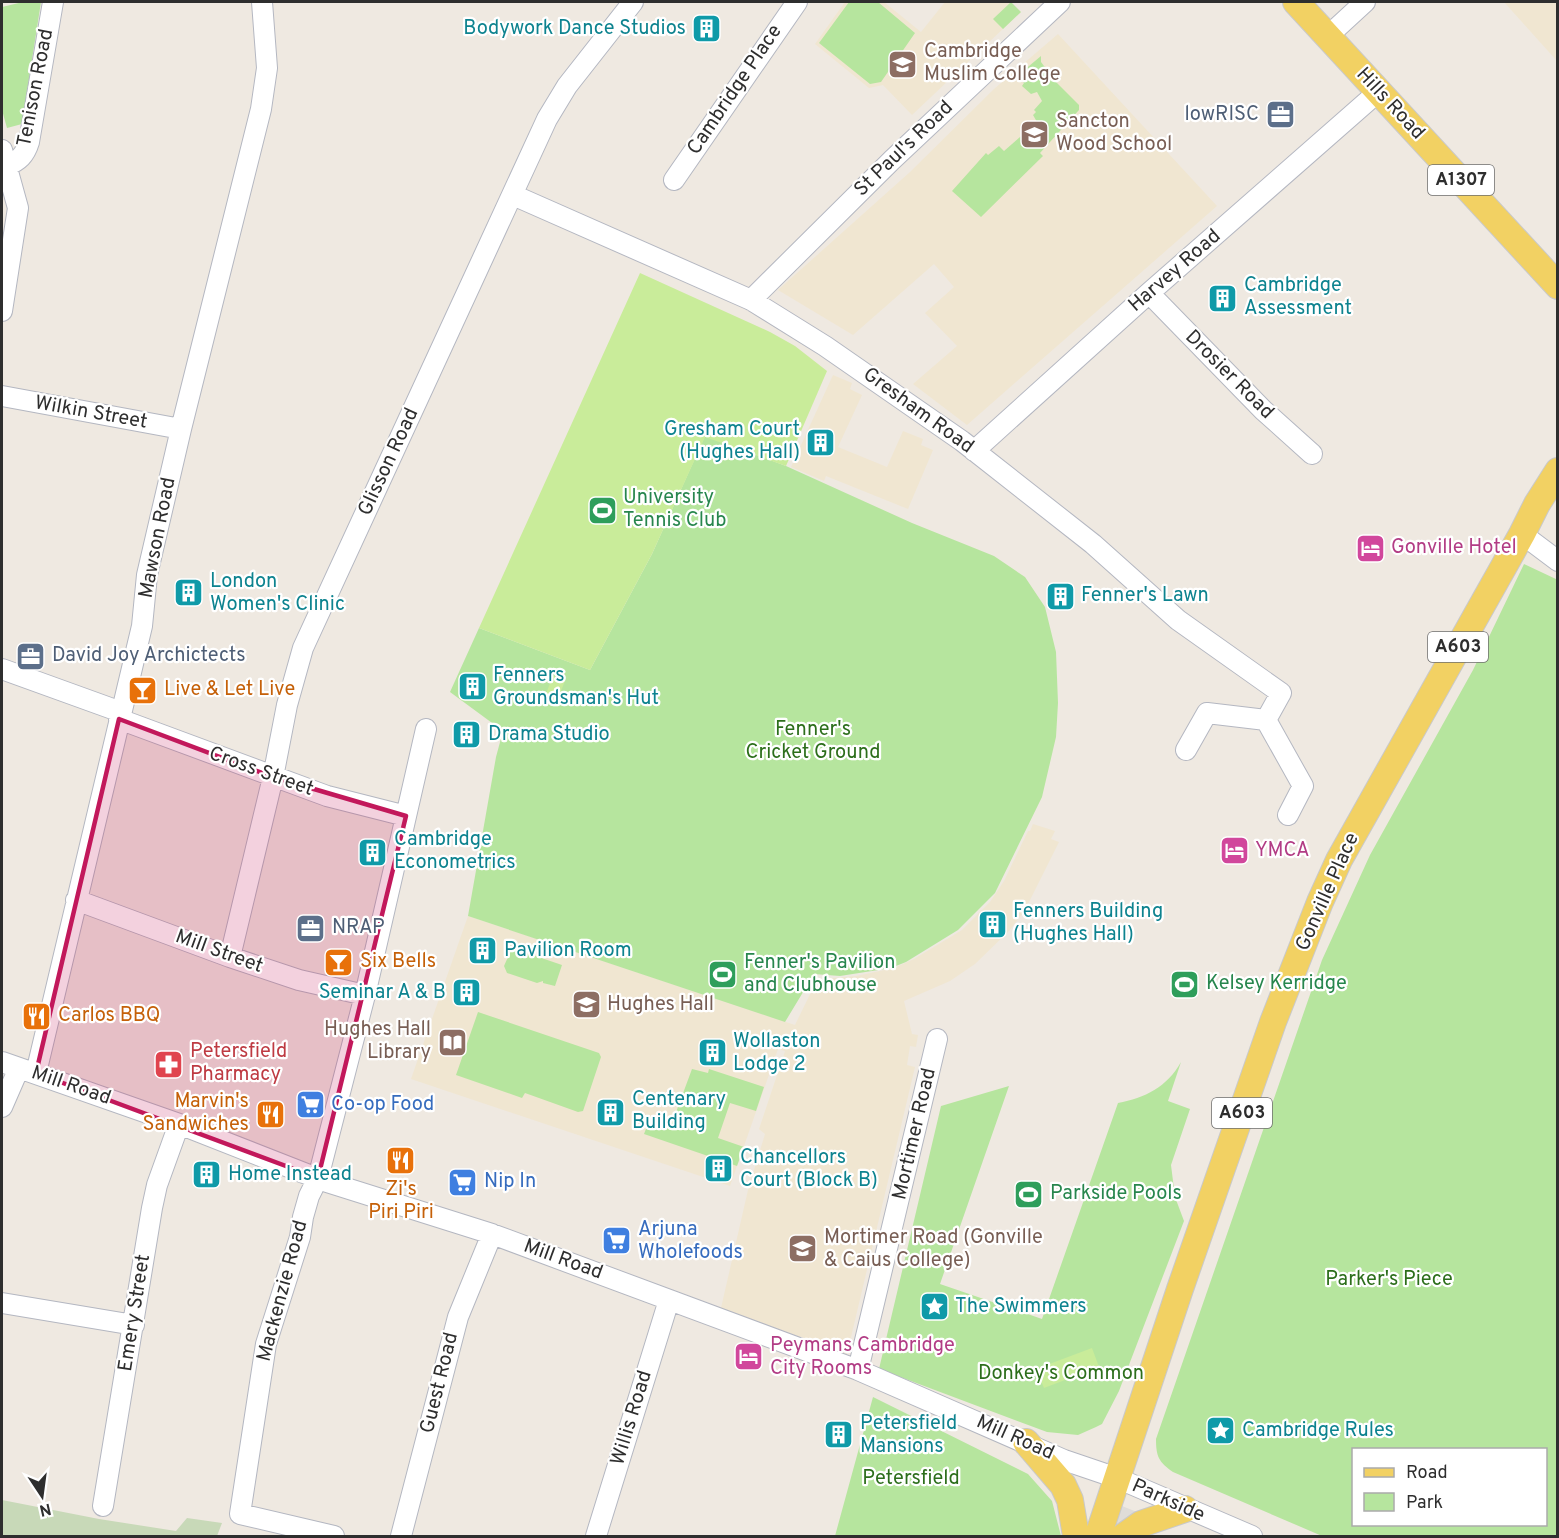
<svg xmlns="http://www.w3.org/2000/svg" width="1559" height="1538" viewBox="0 0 1559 1538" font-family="Overpass,sans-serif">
	<rect width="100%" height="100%" fill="#efe9e1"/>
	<!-- education -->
	<path fill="#f0e6d1" d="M845,2H884L921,32L945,2H1010L1021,12L912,115L883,85L869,88L815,44Z
		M1504,2H1557V61Z
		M1058,34L1217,206L967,425L913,384L957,346L925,313L954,287L934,264L853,335L778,290L910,172L994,89Z
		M833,375L852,383L850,389L862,395L838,447L887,467L903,431L923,439L921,445L933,450L908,509L826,476L824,481L791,467Z
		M1033,824L1055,831L1051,839L1059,842L1025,910L1009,931L975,964L950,981L904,1001L912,1034L918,1035L916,1047L910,1046L907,1065L915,1067L847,1354L721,1308L748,1190L765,1134L759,1129L785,1051L778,1049L730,1186L411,1079L468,916L795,1025L814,986L822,985V979L856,976L894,968L914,959L962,930L990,902L1004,881L1028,831H1030Z"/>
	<!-- green -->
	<path fill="#b6e59e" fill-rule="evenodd" d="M23,2H41L22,124L7,128L2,110V7Z
		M849,2H878L915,33L881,82L870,84L819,43Z
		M1011,2L1021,12L1003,29L993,19Z
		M1041,56V62L1047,70L1046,72L1079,105V110L1040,153L1043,156L981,217L952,191L986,153L988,155L999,146L1004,151L1037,122L1033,115L1036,112L1034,110L1042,101L1037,92L1031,94L1022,86L1024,83L1017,76Z
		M705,436L786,466L912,523L994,556L1025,577L1045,607L1056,652L1058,703L1056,737L1042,797L995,893L958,930L906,962L891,968L840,976L814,974L785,1022L468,916L496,757L503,731L450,692L479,628L590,670L652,554Z
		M1524,564L1558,580L1557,1536H1322L1173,1472C1159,1462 1156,1457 1156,1439L1322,960L1370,855L1473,670ZM1354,1450H1546V1524H1354Z
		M512,948L562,965L555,986L543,983V981L537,983L507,973L504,966Z
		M478,1012L599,1053L601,1057L583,1111L578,1112L525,1093L522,1098L456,1075Z
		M1181,1062L1168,1101L1190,1109L1171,1165L1175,1197L1184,1221L1119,1391L1102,1424L1096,1427L1078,1435L1047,1432L879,1369L941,1106L1009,1086L940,1284L1042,1319L1118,1103C1145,1098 1167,1087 1181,1062Z
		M692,1069L708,1073L709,1069L764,1087L756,1111L730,1103L718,1138L744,1147L737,1166L644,1134L651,1116L672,1123Z
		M873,1397L1028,1474L1052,1501L1061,1536H835Z"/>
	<!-- cemetery -->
	<path fill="#c8d9b8" d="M2,1500L99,1519L176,1531L187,1518L222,1523L217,1536H2Z"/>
	<!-- pitch -->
	<path fill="#c9ec9a" d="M640,273L770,332L795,346L827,371L786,466L705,437L652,554L590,670L479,628Z
		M553,676L565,681L557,701L545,696Z
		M1092,1348L1099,1367L1044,1388L1036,1369Z"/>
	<!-- plaza -->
	<path fill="#dfdcd8" d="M1122,1506L1147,1516L1110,1536Z"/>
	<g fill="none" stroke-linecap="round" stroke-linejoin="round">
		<defs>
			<path id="minor" d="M1328,36L1365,2
				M2,150L18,208L2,311
				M6,166C19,161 25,155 29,142L53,2
				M674,180L797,2
				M513,195L751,300L825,346L962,441L1093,544L1178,620L1281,693L1266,720
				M1149,293L1263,410L1312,454
				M751,300L892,160L1060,2
				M2,396L181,429
				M974,451L1149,293L1378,92
				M1522,534L1558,561
				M2,669L121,712
				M119,719L327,796L406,816
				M1186,750L1207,713L1266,720L1303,786L1288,815
				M76,900L230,957L299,980L365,995
				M230,957L273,777L287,705L303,648L547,119L567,86L633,2
				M2,1062L179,1124L327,1182L492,1234L858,1370L1064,1460L1117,1478L1252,1536
				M36,1073L142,626L147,575L181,429L261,109L267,68L262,2
				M2,1107L19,1068
				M2,1303L134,1325
				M858,1370L937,1039
				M103,1506L152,1208L157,1185L179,1124
				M334,1536L240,1514L266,1344L300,1237L303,1217L309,1196L318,1178L365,995L426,729
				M401,1536L458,1317L492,1234
				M596,1536L669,1300"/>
			<path id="major" d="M1296,2L1558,286
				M1026,1442L1063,1485L1070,1500L1076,1536
				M1098,1536L1180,1289L1273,1022L1320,902L1339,860L1522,534L1537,504L1558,471
				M1124,1536L1141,1524L1185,1509"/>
		</defs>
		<!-- minor casing -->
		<use href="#minor" stroke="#b4b7c1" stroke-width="22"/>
		<!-- major casing -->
		<use href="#major" stroke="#c9c9c9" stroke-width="28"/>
		<!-- minor -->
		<use href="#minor" stroke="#fff" stroke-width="20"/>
		<!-- major -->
		<use href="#major" stroke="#f2d163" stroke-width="26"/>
	</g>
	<!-- marked area -->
	<path fill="#c2185b" fill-opacity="0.2" stroke="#c2185b" stroke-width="4.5" stroke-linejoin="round" d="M119,719L273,777L406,816L318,1178L36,1073Z"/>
	<!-- icons -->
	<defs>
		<symbol id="building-square" viewBox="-11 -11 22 22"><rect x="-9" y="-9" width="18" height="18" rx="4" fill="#0f9aa8" stroke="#fff"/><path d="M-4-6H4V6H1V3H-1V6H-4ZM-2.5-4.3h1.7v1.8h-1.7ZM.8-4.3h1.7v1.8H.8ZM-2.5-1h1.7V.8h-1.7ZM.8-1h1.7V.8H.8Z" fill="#fff"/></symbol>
		<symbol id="university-square" viewBox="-11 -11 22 22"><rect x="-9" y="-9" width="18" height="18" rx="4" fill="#8d6e63" stroke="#fff"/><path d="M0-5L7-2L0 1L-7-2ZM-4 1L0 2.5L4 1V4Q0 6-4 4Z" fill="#fff"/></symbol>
		<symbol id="office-square" viewBox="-11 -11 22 22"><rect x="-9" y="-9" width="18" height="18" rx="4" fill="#5c6f8a" stroke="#fff"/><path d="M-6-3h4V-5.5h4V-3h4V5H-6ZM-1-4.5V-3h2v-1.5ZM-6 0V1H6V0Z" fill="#fff"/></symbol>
		<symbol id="school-square" viewBox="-11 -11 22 22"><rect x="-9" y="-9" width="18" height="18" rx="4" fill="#8d6e63" stroke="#fff"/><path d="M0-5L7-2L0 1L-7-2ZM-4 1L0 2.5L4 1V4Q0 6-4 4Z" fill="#fff"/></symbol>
		<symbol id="stadium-square" viewBox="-11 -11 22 22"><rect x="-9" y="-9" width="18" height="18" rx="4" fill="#2e9e5b" stroke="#fff"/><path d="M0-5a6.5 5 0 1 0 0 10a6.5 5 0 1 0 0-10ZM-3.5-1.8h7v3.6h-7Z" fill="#fff"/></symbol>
		<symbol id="hotel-square" viewBox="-11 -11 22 22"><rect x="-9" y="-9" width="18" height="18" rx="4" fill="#d1479c" stroke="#fff"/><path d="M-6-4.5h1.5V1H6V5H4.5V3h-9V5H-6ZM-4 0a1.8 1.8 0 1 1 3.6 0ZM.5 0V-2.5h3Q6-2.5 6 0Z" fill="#fff"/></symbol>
		<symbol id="bar-square" viewBox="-11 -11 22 22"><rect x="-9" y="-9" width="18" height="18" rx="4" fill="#e8710a" stroke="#fff"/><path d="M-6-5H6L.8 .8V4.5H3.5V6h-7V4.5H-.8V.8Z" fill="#fff"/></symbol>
		<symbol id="restaurant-square" viewBox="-11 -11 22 22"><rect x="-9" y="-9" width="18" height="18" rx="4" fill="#e8710a" stroke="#fff"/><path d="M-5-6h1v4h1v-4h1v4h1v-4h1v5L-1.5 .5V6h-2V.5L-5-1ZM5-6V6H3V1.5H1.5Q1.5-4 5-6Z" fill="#fff"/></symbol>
		<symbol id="library-square" viewBox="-11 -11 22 22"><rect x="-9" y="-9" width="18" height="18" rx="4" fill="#8d6e63" stroke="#fff"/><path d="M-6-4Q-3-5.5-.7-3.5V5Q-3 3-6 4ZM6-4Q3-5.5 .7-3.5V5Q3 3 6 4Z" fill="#fff"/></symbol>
		<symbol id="pharmacy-square" viewBox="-11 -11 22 22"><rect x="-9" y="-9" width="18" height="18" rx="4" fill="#e0444e" stroke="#fff"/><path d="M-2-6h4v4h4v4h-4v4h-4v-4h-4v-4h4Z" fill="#fff"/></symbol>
		<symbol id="supermarket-square" viewBox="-11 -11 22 22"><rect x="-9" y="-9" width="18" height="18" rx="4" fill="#3f7fe0" stroke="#fff"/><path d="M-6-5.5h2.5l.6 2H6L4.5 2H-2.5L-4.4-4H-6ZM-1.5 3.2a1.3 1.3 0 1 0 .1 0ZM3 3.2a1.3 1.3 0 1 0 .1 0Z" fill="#fff"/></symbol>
		<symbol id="sight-square" viewBox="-11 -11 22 22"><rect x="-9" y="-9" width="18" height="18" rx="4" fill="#0f9aa8" stroke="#fff"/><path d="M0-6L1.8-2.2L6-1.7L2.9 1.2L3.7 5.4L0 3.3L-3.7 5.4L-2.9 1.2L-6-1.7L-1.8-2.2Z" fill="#fff"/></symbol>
	</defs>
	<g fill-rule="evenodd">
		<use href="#building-square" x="690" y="12" width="33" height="33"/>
		<use href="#university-square" x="886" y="48" width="33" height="33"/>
		<use href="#office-square" x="1264" y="98" width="33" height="33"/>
		<use href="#school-square" x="1018" y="118" width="33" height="33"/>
		<use href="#building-square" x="1206" y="282" width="33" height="33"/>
		<use href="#building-square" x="804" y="426" width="33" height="33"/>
		<use href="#stadium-square" x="586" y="494" width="33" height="33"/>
		<use href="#hotel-square" x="1354" y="532" width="33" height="33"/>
		<use href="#building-square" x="172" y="576" width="33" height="33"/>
		<use href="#building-square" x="1044" y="580" width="33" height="33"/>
		<use href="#office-square" x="14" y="640" width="33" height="33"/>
		<use href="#building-square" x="456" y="670" width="33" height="33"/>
		<use href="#bar-square" x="126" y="674" width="33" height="33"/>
		<use href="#building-square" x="450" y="718" width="33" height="33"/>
		<use href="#hotel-square" x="1218" y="834" width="33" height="33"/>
		<use href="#building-square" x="356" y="836" width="33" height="33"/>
		<use href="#building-square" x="976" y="908" width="33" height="33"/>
		<use href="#office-square" x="294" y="912" width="33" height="33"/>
		<use href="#building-square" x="466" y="934" width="33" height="33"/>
		<use href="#bar-square" x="322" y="946" width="33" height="33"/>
		<use href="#stadium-square" x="706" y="958" width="33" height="33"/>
		<use href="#stadium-square" x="1168" y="968" width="33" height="33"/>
		<use href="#building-square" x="450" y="976" width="33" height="33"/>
		<use href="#university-square" x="570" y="988" width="33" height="33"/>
		<use href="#restaurant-square" x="20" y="1000" width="33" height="33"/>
		<use href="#library-square" x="436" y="1026" width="33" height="33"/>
		<use href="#building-square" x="696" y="1036" width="33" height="33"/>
		<use href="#pharmacy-square" x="152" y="1048" width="33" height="33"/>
		<use href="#supermarket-square" x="294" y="1088" width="33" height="33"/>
		<use href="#building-square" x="594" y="1096" width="33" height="33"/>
		<use href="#restaurant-square" x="254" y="1098" width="33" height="33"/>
		<use href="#restaurant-square" x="384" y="1144" width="33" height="33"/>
		<use href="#building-square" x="702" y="1152" width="33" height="33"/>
		<use href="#building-square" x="190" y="1158" width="33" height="33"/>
		<use href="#supermarket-square" x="446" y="1166" width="33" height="33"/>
		<use href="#stadium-square" x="1012" y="1178" width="33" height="33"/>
		<use href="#supermarket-square" x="600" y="1224" width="33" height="33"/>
		<use href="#university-square" x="786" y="1232" width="33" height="33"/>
		<use href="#sight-square" x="918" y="1290" width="33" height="33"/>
		<use href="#hotel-square" x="732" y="1340" width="33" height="33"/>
		<use href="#sight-square" x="1204" y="1414" width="33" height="33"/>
		<use href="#building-square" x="822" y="1418" width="33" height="33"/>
	</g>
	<g text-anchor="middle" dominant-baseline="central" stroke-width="4.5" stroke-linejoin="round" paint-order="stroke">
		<!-- shield labels -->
		<g fill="#fff" stroke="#6d6d6d" stroke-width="1.5">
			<rect x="1428" y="165" width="66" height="30" rx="4.5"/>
			<rect x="1428" y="632" width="60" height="30" rx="4.5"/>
			<rect x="1212" y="1098" width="60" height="30" rx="4.5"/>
		</g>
		<g font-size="18" font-weight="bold" fill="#2e2e2e">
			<text x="1461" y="180">A1307</text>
			<text x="1458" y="647">A603</text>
			<text x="1242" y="1113">A603</text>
		</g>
		<!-- culture labels -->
		<g font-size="20" fill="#0d838f" stroke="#fff" text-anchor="start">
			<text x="686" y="29" text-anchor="end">Bodywork Dance Studios</text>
			<text x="1244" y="286">Cambridge<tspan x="1244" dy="23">Assessment</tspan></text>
			<text x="800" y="430" text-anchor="end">Gresham Court<tspan x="800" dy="23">(Hughes Hall)</tspan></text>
			<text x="210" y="582">London<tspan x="210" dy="23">Women's Clinic</tspan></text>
			<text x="1081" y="596">Fenner's Lawn</text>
			<text x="493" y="676">Fenners<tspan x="493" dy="23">Groundsman's Hut</tspan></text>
			<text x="488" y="735">Drama Studio</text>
			<text x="394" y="840">Cambridge<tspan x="394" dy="23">Econometrics</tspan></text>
			<text x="1013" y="912">Fenners Building<tspan x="1013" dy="23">(Hughes Hall)</tspan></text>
			<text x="504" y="951">Pavilion Room</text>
			<text x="446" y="993" text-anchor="end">Seminar A &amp; B</text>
			<text x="733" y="1042">Wollaston<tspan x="733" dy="23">Lodge 2</tspan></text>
			<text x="632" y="1100">Centenary<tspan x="632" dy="23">Building</tspan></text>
			<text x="740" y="1158">Chancellors<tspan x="740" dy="23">Court (Block B)</tspan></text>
			<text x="228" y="1175">Home Instead</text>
			<text x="955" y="1307">The Swimmers</text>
			<text x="860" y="1424">Petersfield<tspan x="860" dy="23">Mansions</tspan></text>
			<text x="1242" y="1431">Cambridge Rules</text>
		</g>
		<!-- education labels -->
		<g font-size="20" fill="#785e54" stroke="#fff" text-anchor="start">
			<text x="924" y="52">Cambridge<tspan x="924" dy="23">Muslim College</tspan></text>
			<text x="1056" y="122">Sancton<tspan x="1056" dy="23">Wood School</tspan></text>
			<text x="607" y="1005">Hughes Hall</text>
			<text x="431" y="1030" text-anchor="end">Hughes Hall<tspan x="431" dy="23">Library</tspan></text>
			<text x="824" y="1238">Mortimer Road (Gonville<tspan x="824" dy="23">&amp; Caius College)</tspan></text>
		</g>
		<!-- street labels -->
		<g font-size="20" fill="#2e2e2e" stroke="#fff">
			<text transform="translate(36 88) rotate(-79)">Tenison Road</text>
			<text transform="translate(735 90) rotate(-56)">Cambridge Place</text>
			<text transform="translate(1390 104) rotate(47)">Hills Road</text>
			<text transform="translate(904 149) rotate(-44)">St Paul's Road</text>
			<text transform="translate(1175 271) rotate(-41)">Harvey Road</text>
			<text transform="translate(1229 375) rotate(45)">Drosier Road</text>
			<text transform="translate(918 411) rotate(36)">Gresham Road</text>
			<text transform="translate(91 413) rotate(10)">Wilkin Street</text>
			<text transform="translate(389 462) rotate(-65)">Glisson Road</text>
			<text transform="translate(158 538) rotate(-79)">Mawson Road</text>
			<text transform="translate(261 772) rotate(20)">Cross Street</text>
			<text transform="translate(1328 892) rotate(-66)">Gonville Place</text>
			<text transform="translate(219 952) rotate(20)">Mill Street</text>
			<text transform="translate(71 1086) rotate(19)">Mill Road</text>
			<text transform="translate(915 1134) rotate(-77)">Mortimer Road</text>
			<text transform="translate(563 1260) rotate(20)">Mill Road</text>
			<text transform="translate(283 1291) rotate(-75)">Mackenzie Road</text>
			<text transform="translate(135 1313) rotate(-81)">Emery Street</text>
			<text transform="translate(440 1383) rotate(-76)">Guest Road</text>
			<text transform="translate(632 1418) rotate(-73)">Willis Road</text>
			<text transform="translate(1015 1438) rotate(24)">Mill Road</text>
			<text transform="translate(1168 1501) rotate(24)">Parkside</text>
		</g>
		<!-- service labels -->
		<g font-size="20" fill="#4e5e75" stroke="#fff" text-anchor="start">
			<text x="1259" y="115" text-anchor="end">lowRISC</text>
			<text x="52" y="656">David Joy Archictects</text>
			<text x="332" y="928">NRAP</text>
		</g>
		<!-- leisure labels -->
		<g font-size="20" fill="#27864d" stroke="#fff" text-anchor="start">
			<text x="623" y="498">University<tspan x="623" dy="23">Tennis Club</tspan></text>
			<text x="744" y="963">Fenner's Pavilion<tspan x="744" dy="23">and Clubhouse</tspan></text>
			<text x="1206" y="984">Kelsey Kerridge</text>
			<text x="1050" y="1194">Parkside Pools</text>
		</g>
		<!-- hotel labels -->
		<g font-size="20" fill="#b23c85" stroke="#fff" text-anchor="start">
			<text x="1391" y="548">Gonville Hotel</text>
			<text x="1255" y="851">YMCA</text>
			<text x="770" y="1346">Peymans Cambridge<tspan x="770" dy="23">City Rooms</tspan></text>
		</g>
		<!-- food labels -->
		<g font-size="20" fill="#c56008" stroke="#fff" text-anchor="start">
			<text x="164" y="690">Live &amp; Let Live</text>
			<text x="360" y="962">Six Bells</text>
			<text x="58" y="1016">Carlos BBQ</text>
			<text x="249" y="1102" text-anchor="end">Marvin's<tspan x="249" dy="23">Sandwiches</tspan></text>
			<text x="401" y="1190" text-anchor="middle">Zi's<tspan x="401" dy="23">Piri Piri</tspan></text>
		</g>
		<!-- park labels -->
		<g font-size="20" fill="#2c6e1b" stroke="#fff">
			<text x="813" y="730">Fenner's<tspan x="813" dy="23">Cricket Ground</tspan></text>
			<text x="1389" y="1280">Parker's Piece</text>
			<text x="1061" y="1374">Donkey's Common</text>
			<text x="911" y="1479">Petersfield</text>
		</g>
		<!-- health labels -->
		<g font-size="20" fill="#be3a42" stroke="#fff" text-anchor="start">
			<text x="190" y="1052">Petersfield<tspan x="190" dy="23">Pharmacy</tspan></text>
		</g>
		<!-- shop labels -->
		<g font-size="20" fill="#366cbe" stroke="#fff" text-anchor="start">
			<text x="331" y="1105">Co-op Food</text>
			<text x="484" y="1182">Nip In</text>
			<text x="638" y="1230">Arjuna<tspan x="638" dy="23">Wholefoods</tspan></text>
		</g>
	</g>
	<!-- border -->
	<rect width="1559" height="1538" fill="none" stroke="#2e2e2e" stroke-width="6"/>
	<!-- legend -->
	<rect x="1352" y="1448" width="195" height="78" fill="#ffffff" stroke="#ababab" stroke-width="1.5"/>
	<rect x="1364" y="1468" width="30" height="9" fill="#f2d163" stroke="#ababab" stroke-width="1.5"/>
	<text x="1406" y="1478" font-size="18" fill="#2e2e2e">Road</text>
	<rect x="1364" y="1493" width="30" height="18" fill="#b6e59e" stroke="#ababab" stroke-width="1.5"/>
	<text x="1406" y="1508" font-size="18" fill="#2e2e2e">Park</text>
	<!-- north arrow -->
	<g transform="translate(42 1496) rotate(167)" stroke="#ffffff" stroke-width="4.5" paint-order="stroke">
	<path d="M0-4.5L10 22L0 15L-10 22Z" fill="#2e2e2e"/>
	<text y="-9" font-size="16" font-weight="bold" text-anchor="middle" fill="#2e2e2e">N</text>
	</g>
</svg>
